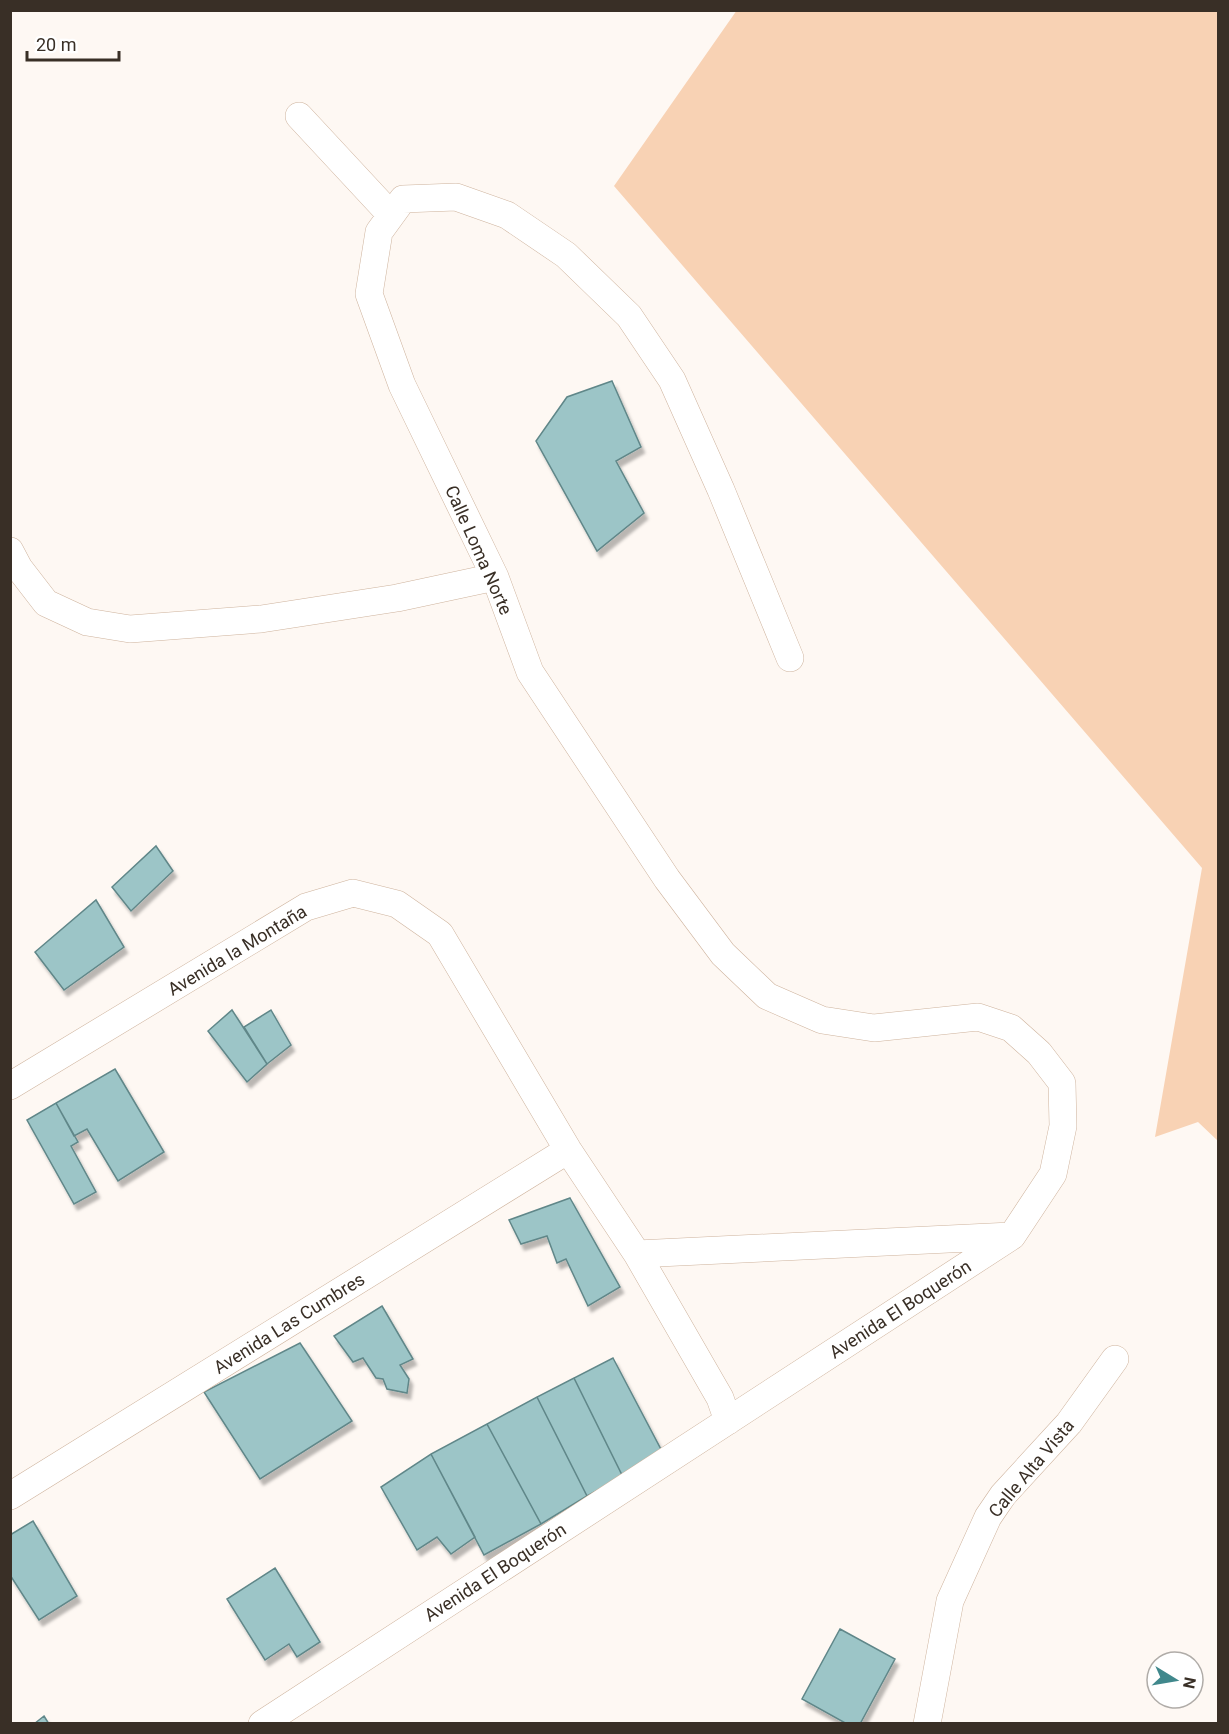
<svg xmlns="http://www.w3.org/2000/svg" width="1229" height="1734" viewBox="0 0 1229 1734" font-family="Roboto,sans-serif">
	<defs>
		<filter id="shadow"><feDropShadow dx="3.5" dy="6" stdDeviation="1.5" flood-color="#0004"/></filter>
	</defs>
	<rect width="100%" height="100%" fill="#fef8f3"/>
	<!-- green -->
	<path fill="#f8d2b4" d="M737,10L1218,11V1141L1198,1122L1155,1137L1202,868L614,186Z"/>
	<!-- building -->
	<path fill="#9cc5c7" stroke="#608789" stroke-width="1.5" filter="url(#shadow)" d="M612,381L641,447L616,461L644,513L597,551L536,441L567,397Z
		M156,846L173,871L131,911L112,887Z
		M96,900L124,947L64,990L35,952Z
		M232,1010L267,1064L247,1082L208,1031Z
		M271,1010L291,1045L267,1064L244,1027Z
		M115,1069L164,1152L118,1181L87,1129L74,1136L56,1103Z
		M56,1103L78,1142L71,1146L96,1192L74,1204L27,1120Z
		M570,1198L620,1287L588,1306L566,1259L557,1263L547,1236L521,1244L509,1220Z
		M382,1306L413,1359L400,1365L409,1379L407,1393L387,1389L383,1379L376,1378L363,1358L353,1362L334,1336Z
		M300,1343L352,1421L260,1479L204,1392Z
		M613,1358L665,1457L623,1477L574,1378Z
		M574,1378L623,1477L587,1496L537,1397Z
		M537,1397L587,1496L541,1524L487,1424Z
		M487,1424L541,1524L484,1555L431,1454Z
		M431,1454L475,1537L451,1554L437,1537L417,1550L381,1487Z
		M33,1521L77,1596L39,1620L10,1575V1535Z
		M275,1568L320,1642L297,1657L289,1644L265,1660L227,1599Z
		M840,1629L895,1659L860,1724H847L802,1699Z
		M44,1716L49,1724H34Z"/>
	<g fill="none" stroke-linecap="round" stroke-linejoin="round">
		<defs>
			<path id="minor" d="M299,116L391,215
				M10,551L19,568L46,603L87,622L130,629L261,619L397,598L495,577
				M10,1086L306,907L353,893L397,904L440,934L568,1150L637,1254L720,1398L728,1421
				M637,1254L1011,1236
				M10,1496L568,1150
				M262,1724L1012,1236L1053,1174L1063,1126L1062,1083L1039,1053L1011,1028L978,1017L874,1028L822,1020L767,996L723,954L667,879L530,672L495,577L402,385L369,294L379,232L403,199L456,197L507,215L566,255L629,316L672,380L721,490L790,658
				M927,1724L950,1601L988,1517L1003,1495L1069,1423L1115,1359"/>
		</defs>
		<!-- minor casing -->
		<use href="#minor" stroke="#ceb39d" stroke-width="28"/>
		<!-- minor -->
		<use href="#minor" stroke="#fff" stroke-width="27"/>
	</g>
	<g text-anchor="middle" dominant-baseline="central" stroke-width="6" stroke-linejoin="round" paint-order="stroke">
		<!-- street labels -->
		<g font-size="18" fill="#392f26" stroke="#fff">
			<text transform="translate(479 550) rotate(66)">Calle Loma Norte</text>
			<text transform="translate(237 950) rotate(-31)">Avenida la Montaña</text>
			<text transform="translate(900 1309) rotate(-33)">Avenida El Boquerón</text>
			<text transform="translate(289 1323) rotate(-32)">Avenida Las Cumbres</text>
			<text transform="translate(1031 1468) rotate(-50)">Calle Alta Vista</text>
			<text transform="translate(495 1572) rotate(-33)">Avenida El Boquerón</text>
		</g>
	</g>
	<!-- border -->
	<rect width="1229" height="1734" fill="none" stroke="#392f26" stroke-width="24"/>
	<!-- north arrow -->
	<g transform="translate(1175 1680) rotate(101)"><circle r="28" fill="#ffffff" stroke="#b0aca8" stroke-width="1.5"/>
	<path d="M0-4.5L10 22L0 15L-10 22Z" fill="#40888c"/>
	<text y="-9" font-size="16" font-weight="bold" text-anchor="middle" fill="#392f26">N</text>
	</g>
	<!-- scale -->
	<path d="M27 51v9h92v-9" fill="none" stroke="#392f26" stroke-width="3"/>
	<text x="36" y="51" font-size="18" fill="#392f26" stroke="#ffffff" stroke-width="4.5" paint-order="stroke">20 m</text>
</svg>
